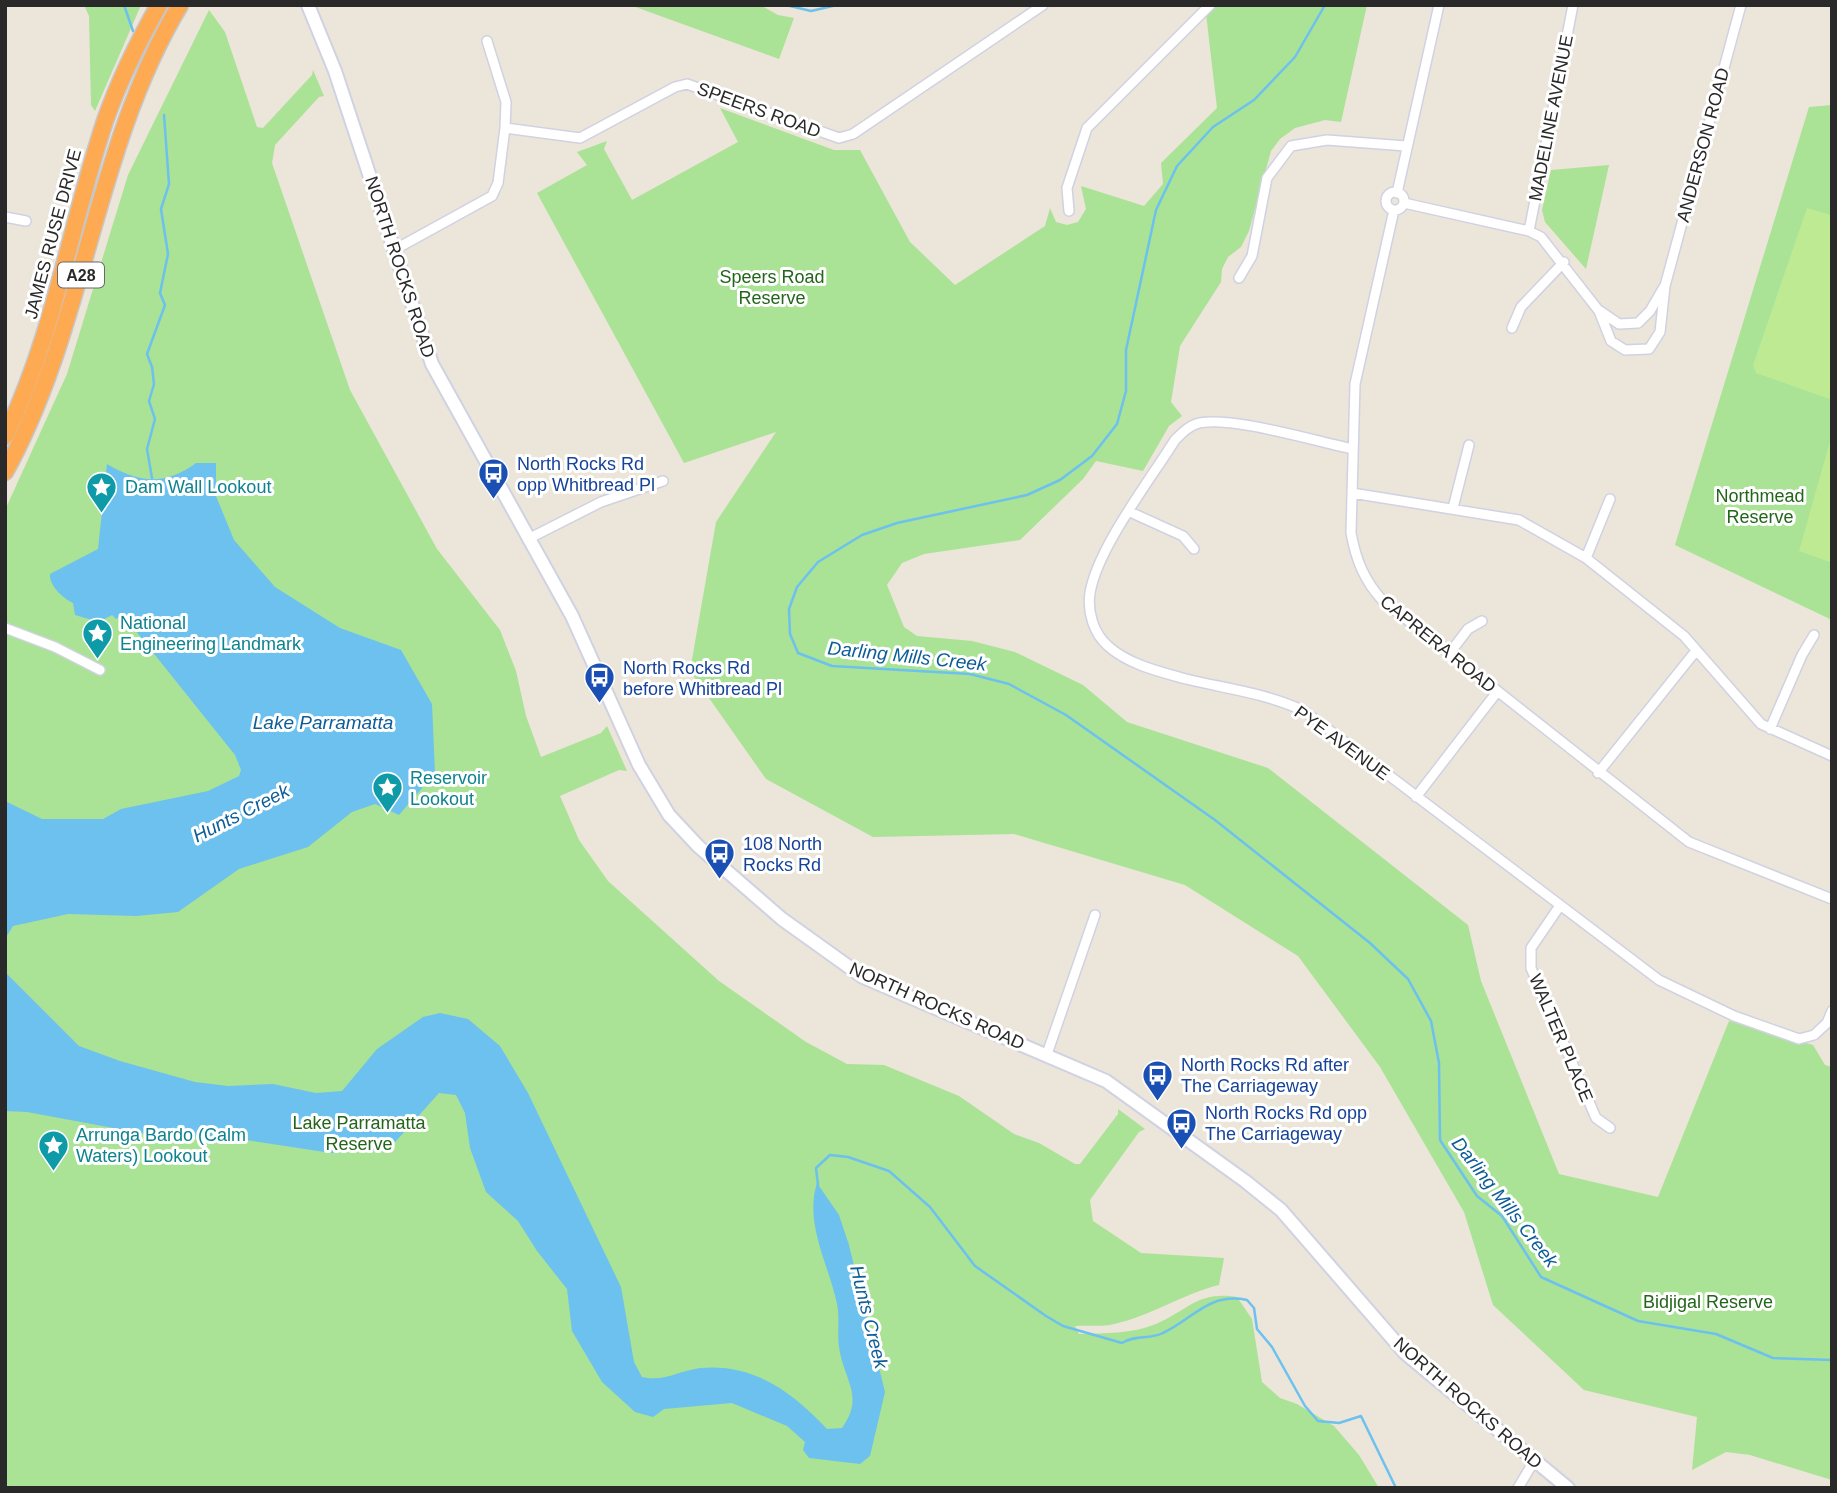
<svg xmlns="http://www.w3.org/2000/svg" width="1837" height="1493" viewBox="0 0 1837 1493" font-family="Helvetica,sans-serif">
	<rect width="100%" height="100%" fill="#ebe5da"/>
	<!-- green -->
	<path fill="#aae296" d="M84,5H141L95,111L91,105L89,16Z
		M630,5H760L778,15L794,18L779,59Z
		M1205,5H1367L1341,122L1325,120L1295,128L1280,139L1271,151L1249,231L1241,247L1228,257L1222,269L1221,282L1180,346L1171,402L1182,416L1169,426L1143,471L1096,461L1083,479L1020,540L924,554L902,563L887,585L904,627L917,636L972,641L1015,652L1083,685L1127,722L1268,768L1468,925L1481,981L1559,1174L1658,1197L1729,1021L1813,1045L1825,1065L1832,1067V1480L1750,1455L1726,1452L1692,1470L1697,1417L1584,1390L1493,1305L1464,1212L1380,1067L1298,956L1185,885L1014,834L873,837L766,779L690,671L716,522L776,432L684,463L537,193L587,165L577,152L607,141L604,149L632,200L738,142L720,108L834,150H860L910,242L955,285L1045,226L1050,208L1056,222L1067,225L1078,222L1086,209L1081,186L1144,206L1163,184L1161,163L1217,108Z
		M209,10L225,32L257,127L263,128L312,75L313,70L324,96L319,97L275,145L272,163L350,390L437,549L500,630L516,671L526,716L541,757L601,733L607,726L627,771L619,770L560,796L579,840L608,881L719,981L806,1042L847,1064L884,1065L959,1096L1014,1134L1039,1143L1075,1164H1080L1118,1114V1109L1145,1129L1139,1132L1090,1200L1093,1221L1141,1253L1224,1258L1219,1285C1182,1294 1151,1316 1114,1324C1102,1327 1088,1325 1075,1326L1079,1334C1104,1333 1132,1334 1156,1324C1189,1310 1197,1291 1237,1297L1252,1319L1262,1382L1280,1398L1297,1404L1334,1426L1359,1455L1379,1488H5V510L67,374L128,175Z
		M1832,105V620L1675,545L1809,107Z
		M1609,165L1586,269L1545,222L1542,210L1551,170Z"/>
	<!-- pitch -->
	<path fill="#bdea92" d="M1807,208L1832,215V400L1756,373L1753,365Z
		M1832,434V563L1799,551Z"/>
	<!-- water -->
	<path fill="#6dc1ee" d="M196,463H216V496L234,540L275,587L340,628L401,650L432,704L435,773L399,815L375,804L352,812L308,847L239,869L178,912L136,916L68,914L13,926L5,939V801L42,819H103L121,809L208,791L239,776L241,770L235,755L123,615L116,619L112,615L99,622L75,615L73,603C63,598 49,586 50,574L98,549L107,464C139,483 165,486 196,463Z
		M5,972L79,1046L120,1061L195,1082L228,1086L273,1084L316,1093L342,1091L377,1049L423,1017L440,1013L468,1019L500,1046L528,1093L621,1287L634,1362L642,1377C665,1382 678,1371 700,1368C754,1363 792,1392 827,1429L842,1428C865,1396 844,1381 839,1347C837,1333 840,1318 837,1304C829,1265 804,1224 817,1183L839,1215L849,1245L885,1392L870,1456L860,1464L809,1458L803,1450L805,1442L787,1426L732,1403L664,1409L653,1417L635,1412L602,1382L572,1331L567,1289L537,1251L518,1221L486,1192L470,1148L465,1113L456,1095L439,1093L388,1150L331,1153L239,1139L151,1135L27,1112L5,1111Z"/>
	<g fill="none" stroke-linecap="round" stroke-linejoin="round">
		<!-- stream -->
		<path stroke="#6dc1ee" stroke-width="2.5" d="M124,5L133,31
			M786,5L811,11L837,5
			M1325,5L1295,57L1254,100L1213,127L1177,166L1156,210L1126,350V391L1117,424L1092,456L1060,480L1027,495L897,523L862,535L818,562L797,587L789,609L790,634L798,653L832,666L970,674L1009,684L1066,715L1215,820L1370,943L1408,979L1431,1021L1439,1063L1440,1140L1477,1196L1502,1216L1541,1277L1638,1321L1716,1334L1773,1358L1832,1360
			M153,484L147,449L155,419L149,401L154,384L152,367L147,354L165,305L160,293L168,254L161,209L169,184L164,115
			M818,1185L816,1168L830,1155L848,1157L889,1171L930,1207L975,1266L1046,1316L1063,1326L1122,1343C1136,1334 1149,1340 1163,1333C1193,1319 1209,1292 1247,1300L1254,1308L1257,1329L1272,1347L1305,1406L1318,1421L1339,1423L1361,1416L1396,1488"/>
		<defs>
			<path id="street" d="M487,41L506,102L505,128
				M1386 201a9 9 0 1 1 18 0a9 9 0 1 1-18 0Z
				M1397,193L1439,5
				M1404,203L1529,231L1541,237L1599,311L1611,341L1625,350L1649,349L1660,332L1665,286L1741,5
				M1394,210L1355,384L1351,533C1356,560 1364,580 1382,600L1689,842L1832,899
				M1069,211L1067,188L1087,128L1210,5
				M5,217L26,221
				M1529,231L1573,5
				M394,250L492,196L498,183L505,128L580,138L675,87L687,84L839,138L853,134L1043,5
				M1239,278L1252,256L1267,178L1291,146L1327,140L1406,146
				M1600,311L1619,324L1638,323L1650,311L1664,287
				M1512,328L1521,307L1564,262
				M1353,449C1318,442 1226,414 1196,424C1187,427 1181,434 1175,440C1150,480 1097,549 1090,593C1087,612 1094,634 1108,646C1129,665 1161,672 1186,679C1227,689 1266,693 1304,711L1659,980L1734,1016L1799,1039L1814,1035L1827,1023L1832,1011
				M1352,493L1519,520L1586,558L1684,636L1761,724L1832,756
				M1453,508L1469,445
				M1130,512L1183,536L1194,549
				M528,539L601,502L663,481
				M1586,558L1610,499
				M5,628L55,647L100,670
				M1449,654L1468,629L1482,621
				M1770,729L1802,655L1814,635
				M1598,773L1695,652
				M1416,797L1497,692
				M1559,907L1531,948V968L1596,1118L1610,1128
				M1047,1054L1095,915
				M1518,1488L1534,1461"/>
			<path id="secondary" d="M308,5L335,71L432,364L572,616L639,765L669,815L698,846L782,919L863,977L1106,1081L1245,1181L1281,1210L1405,1353L1568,1488"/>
			<path id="highway" d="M5,436C54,336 70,226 105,121C119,81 138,42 159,5
				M5,472C86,325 93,150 180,5"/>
		</defs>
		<!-- street casing -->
		<use href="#street" stroke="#d0d2e2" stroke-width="12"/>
		<!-- secondary casing -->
		<use href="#secondary" stroke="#d0d2e2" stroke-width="16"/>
		<!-- highway casing -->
		<use href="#highway" stroke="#c7c7c7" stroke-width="19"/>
		<!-- street -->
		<use href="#street" stroke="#fff" stroke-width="9"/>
		<!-- secondary -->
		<use href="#secondary" stroke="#fff" stroke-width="12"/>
		<!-- highway -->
		<use href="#highway" stroke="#feaa53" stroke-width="16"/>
	</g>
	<!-- icons -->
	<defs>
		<symbol id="bus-pin" viewBox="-11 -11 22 30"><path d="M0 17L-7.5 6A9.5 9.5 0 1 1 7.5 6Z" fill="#1a4fb4" stroke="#fff"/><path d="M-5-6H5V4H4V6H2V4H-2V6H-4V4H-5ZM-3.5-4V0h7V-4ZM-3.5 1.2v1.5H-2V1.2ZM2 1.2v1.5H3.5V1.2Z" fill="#fff"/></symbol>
		<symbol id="sight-pin" viewBox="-11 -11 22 30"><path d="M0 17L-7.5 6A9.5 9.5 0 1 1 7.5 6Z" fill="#0f9aa8" stroke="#fff"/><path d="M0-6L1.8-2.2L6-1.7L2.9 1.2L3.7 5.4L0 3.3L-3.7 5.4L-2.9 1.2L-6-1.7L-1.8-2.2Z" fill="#fff"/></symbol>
	</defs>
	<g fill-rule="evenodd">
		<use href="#bus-pin" x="476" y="456" width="35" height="47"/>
		<use href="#sight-pin" x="84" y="470" width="35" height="47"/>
		<use href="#sight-pin" x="80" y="616" width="35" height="47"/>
		<use href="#bus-pin" x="582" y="660" width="35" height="47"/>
		<use href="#sight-pin" x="370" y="770" width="35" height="47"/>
		<use href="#bus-pin" x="702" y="836" width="35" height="47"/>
		<use href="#bus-pin" x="1140" y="1058" width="35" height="47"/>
		<use href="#bus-pin" x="1164" y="1106" width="35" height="47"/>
		<use href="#sight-pin" x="36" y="1128" width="35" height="47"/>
	</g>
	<g text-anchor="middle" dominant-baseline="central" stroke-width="6" stroke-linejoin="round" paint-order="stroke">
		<!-- shield labels -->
		<rect fill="#fff" stroke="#696969" stroke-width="2" x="58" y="262.5" width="46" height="25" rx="5"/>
		<g font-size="16" font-weight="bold" fill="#292929">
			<text x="81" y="275">A28</text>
		</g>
		<!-- street labels -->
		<g font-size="18" fill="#292929" stroke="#fff">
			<text transform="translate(759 110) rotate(20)">SPEERS ROAD</text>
			<text transform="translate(1551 118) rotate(-79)">MADELINE AVENUE</text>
			<text transform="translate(1703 145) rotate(-75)">ANDERSON ROAD</text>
			<text transform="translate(53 234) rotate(-75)">JAMES RUSE DRIVE</text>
			<text transform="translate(400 267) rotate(72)">NORTH ROCKS ROAD</text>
			<text transform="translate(1438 644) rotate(39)">CAPRERA ROAD</text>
			<text transform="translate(1342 743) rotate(36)">PYE AVENUE</text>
			<text transform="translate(937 1006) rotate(24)">NORTH ROCKS ROAD</text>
			<text transform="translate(1561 1038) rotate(67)">WALTER PLACE</text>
			<text transform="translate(1468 1403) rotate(41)">NORTH ROCKS ROAD</text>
		</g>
		<!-- park labels -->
		<g font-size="18" fill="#23651a" stroke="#fff">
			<text x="772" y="277">Speers Road<tspan x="772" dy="21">Reserve</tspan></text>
			<text x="1760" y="496">Northmead<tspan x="1760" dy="21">Reserve</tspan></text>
			<text x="359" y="1123">Lake Parramatta<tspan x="359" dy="21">Reserve</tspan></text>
			<text x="1708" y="1302">Bidjigal Reserve</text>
		</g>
		<!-- transit labels -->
		<g font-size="18" fill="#164399" stroke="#fff" text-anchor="start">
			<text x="517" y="464">North Rocks Rd<tspan x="517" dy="21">opp Whitbread Pl</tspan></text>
			<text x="623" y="668">North Rocks Rd<tspan x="623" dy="21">before Whitbread Pl</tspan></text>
			<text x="743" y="844">108 North<tspan x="743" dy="21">Rocks Rd</tspan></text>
			<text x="1181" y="1065">North Rocks Rd after<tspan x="1181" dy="21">The Carriageway</tspan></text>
			<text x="1205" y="1113">North Rocks Rd opp<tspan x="1205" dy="21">The Carriageway</tspan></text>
		</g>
		<!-- culture labels -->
		<g font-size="18" fill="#0d838f" stroke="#fff" text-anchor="start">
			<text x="125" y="487">Dam Wall Lookout</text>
			<text x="120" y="623">National<tspan x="120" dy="21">Engineering Landmark</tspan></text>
			<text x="410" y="778">Reservoir<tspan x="410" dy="21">Lookout</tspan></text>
			<text x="76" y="1135">Arrunga Bardo (Calm<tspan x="76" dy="21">Waters) Lookout</tspan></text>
		</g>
		<!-- water labels -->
		<g font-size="19" font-style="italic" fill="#0d5d98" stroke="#fff">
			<text transform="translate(907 656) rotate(6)">Darling Mills Creek</text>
			<text x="323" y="722">Lake Parramatta</text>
			<text transform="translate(241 813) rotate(-27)">Hunts Creek</text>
			<text transform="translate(1505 1202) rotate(52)">Darling Mills Creek</text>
			<text transform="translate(869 1317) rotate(76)">Hunts Creek</text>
		</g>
	</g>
	<!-- border -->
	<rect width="1837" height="1493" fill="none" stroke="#292929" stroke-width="14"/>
</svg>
